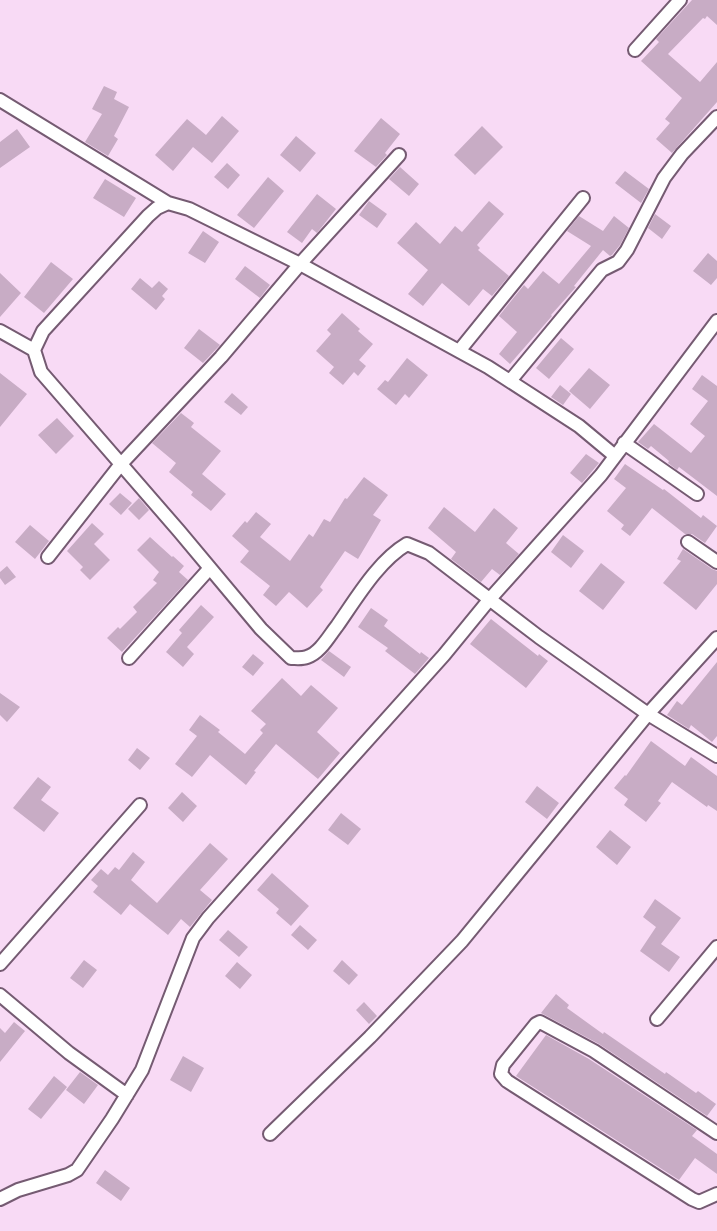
<svg xmlns="http://www.w3.org/2000/svg" width="717" height="1231" viewBox="0 0 717 1231" font-family="Lato,sans-serif">
	<rect width="100%" height="100%" fill="#f8daf5"/>
	<!-- building -->
	<path fill="#c8acc5" d="M692,0H717V25L707,16L705,19L703,18L668,54L700,82L717,62V102L672,153L656,139L670,123L665,119L682,98L641,61L659,42L656,39Z
		M104,86L117,92L114,99L129,107L114,136L118,139L108,156L85,142L102,114L92,109Z
		M222,116L239,131L212,163L193,147L173,171L155,155L187,119L206,135Z
		M381,118L400,134L385,153L387,155L376,167L354,151Z
		M482,126L503,147L475,175L454,155Z
		M17,129L30,147L0,168V142Z
		M296,136L316,153L300,172L280,155Z
		M227,163L240,175L228,189L214,177Z
		M400,167L419,184L409,196L389,179Z
		M625,171L649,189L641,203L615,183Z
		M268,177L284,191L254,228L237,215Z
		M105,179L136,198L124,217L93,198Z
		M317,194L336,209L317,233L312,229L302,243L287,232Z
		M369,201L387,214L377,228L359,215Z
		M489,201L504,214L477,245L480,248L478,250L509,276L492,296L483,289L469,306L442,283L423,306L408,294L428,270L397,243L416,222L440,244L455,226L462,232Z
		M655,214L671,226L662,239L648,228Z
		M579,216L603,231L614,216L629,228L620,245L612,255L610,256L603,250L574,286L576,287L551,315L552,316L510,364L499,354L517,332L499,316L524,285L528,289L543,271L559,284L591,246L567,231Z
		M203,231L219,242L205,263L188,253Z
		M708,253L717,261V278L711,285L693,271Z
		M51,262L73,279L44,313L24,297Z
		M245,266L270,285L260,298L235,279Z
		M0,273L21,293L0,317Z
		M140,278L152,288L159,281L168,289L162,296L165,299L156,310L131,289Z
		M342,313L360,329L358,331L373,344L359,360L366,366L358,376L354,372L343,385L329,373L334,367L316,351L331,334L327,330Z
		M199,329L220,345L203,363L184,348Z
		M561,338L574,349L549,379L536,368Z
		M407,358L428,375L409,398L405,394L396,405L377,389L385,380L388,382Z
		M589,368L610,385L590,409L569,391Z
		M0,373L27,394L0,427Z
		M702,375L717,386V496L679,467L677,470L668,463L669,461L651,446L648,449L638,442L654,424L691,453L705,436L690,424L708,401L692,389Z
		M560,385L571,394L563,405L551,397Z
		M232,393L248,407L241,415L224,402Z
		M181,413L194,423L191,427L221,451L202,474L226,494L211,511L191,495L193,492L169,472L176,463L152,443Z
		M57,418L74,436L56,454L38,435Z
		M586,454L599,463L582,483L570,473Z
		M625,464L663,490L664,489L701,518L703,515L717,526L705,543L692,534H685L652,508L630,536L621,529L624,525L607,511L626,488L614,479Z
		M364,477L388,495L373,515L381,520L358,559L345,551L320,587L323,590L307,608L289,592L276,606L263,595L270,586L240,562L249,551L232,536L245,521L247,523L256,512L271,524L260,537L290,561L309,534L313,537L324,519L330,522L345,498L347,499Z
		M120,493L132,503L121,515L109,504Z
		M139,498L149,510L139,520L128,509Z
		M444,507L475,532L494,508L518,528L506,543L519,554L500,575L492,569L481,582L451,559L456,552L428,528Z
		M92,523L104,534L94,544L110,560L90,580L80,570L83,567L67,551Z
		M30,525L49,541L35,559L15,542Z
		M563,535L584,551L571,568L551,552Z
		M150,537L172,557L173,556L184,566L179,572L188,580L122,652L107,638L118,627L120,629L137,612L133,607L157,583L153,580L159,572L137,550Z
		M683,549L712,569L717,571V584L696,610L663,583L681,561L677,559Z
		M601,563L625,582L603,610L579,591Z
		M7,566L16,577L5,585L0,578V572Z
		M201,605L214,617L187,647L194,654L183,667L166,652L182,633L179,630Z
		M371,608L388,620L384,626L420,654L421,652L429,658L415,674L385,651L388,648L358,627Z
		M491,619L538,656L539,654L548,661L526,688L470,644Z
		M329,651L351,667L344,677L321,660Z
		M253,654L264,663L253,676L242,667Z
		M717,662V736L712,742L691,725L689,729L667,715L677,701L682,705Z
		M282,678L301,696L311,685L338,708L317,732L340,753L318,779L276,744L254,771L256,772L246,785L210,755L192,777L175,764L197,736L189,730L200,715L220,730L218,732L245,754L263,733L260,730L266,724L251,711Z
		M0,693L20,707L7,722L0,715Z
		M651,741L685,766L691,757L717,776V811L708,805L707,807L672,782L658,801L661,803L646,822L624,805L628,799L614,788L625,775L626,776Z
		M137,748L150,758L140,770L128,760Z
		M38,777L51,787L41,800L59,813L44,832L13,808Z
		M537,786L559,803L547,819L525,802Z
		M182,792L197,806L183,822L168,808Z
		M341,813L361,829L348,845L328,830Z
		M610,830L631,847L617,865L596,847Z
		M210,843L228,859L200,890L212,900L190,927L181,919L168,935L130,904L121,915L93,892L98,886L91,880L101,869L108,875L115,867L119,870L133,852L145,862L131,880L157,903Z
		M272,873L309,906L291,926L276,913L279,909L257,890Z
		M655,899L681,918L661,944L680,957L669,972L640,951L656,927L643,917Z
		M300,925L317,940L308,950L291,935Z
		M228,930L248,947L239,957L219,940Z
		M84,960L97,970L83,988L70,978Z
		M342,960L358,975L349,985L333,971Z
		M237,962L252,975L240,989L225,976Z
		M556,994L569,1005L567,1008L603,1034L604,1032L665,1074L666,1072L696,1093L698,1091L716,1104L707,1116L599,1044L541,1013Z
		M364,1002L377,1016L369,1024L356,1010Z
		M14,1022L25,1031L0,1062V1028L5,1033Z
		M546,1035L589,1059L697,1130L692,1136L717,1154V1174L695,1158L679,1180L516,1076Z
		M183,1056L204,1068L191,1092L170,1080Z
		M80,1072L98,1085L84,1104L66,1090Z
		M54,1076L67,1087L41,1119L28,1109Z
		M105,1170L130,1188L121,1201L96,1183Z"/>
	<g fill="none" stroke-linecap="round" stroke-linejoin="round">
		<defs>
			<path id="minor" d="M635,50L680,0
				M0,100L168,203
				M0,331L34,350
				M459,351L583,198
				M510,381L602,270L618,262L627,250L664,178L682,154L717,117
				M624,443L697,494
				M615,456L579,426L488,367L300,264L189,209L168,203L157,208L148,216L43,331L34,350L41,372L179,531L261,629L291,658C296,658 302,659 307,657C320,653 329,636 337,626C356,599 378,561 407,544L429,553L539,637L648,714L717,756
				M688,542L717,562
				M48,557L121,464L221,357L300,264L399,155
				M129,658L210,568
				M0,964L140,805
				M0,995L69,1053L127,1095
				M657,1019L717,947
				M717,1133L594,1051L540,1022L536,1024L503,1065L501,1074L507,1081L692,1199L699,1202L717,1194
				M270,1134L370,1037L462,941L648,714L717,638
				M0,1199L18,1190L68,1175L77,1170L112,1119L142,1070L193,938L208,918L444,655L489,600L601,475L717,321"/>
		</defs>
		<!-- minor casing -->
		<use href="#minor" stroke="#755b72" stroke-width="16"/>
		<!-- minor -->
		<use href="#minor" stroke="#fff" stroke-width="12"/>
	</g>
</svg>
